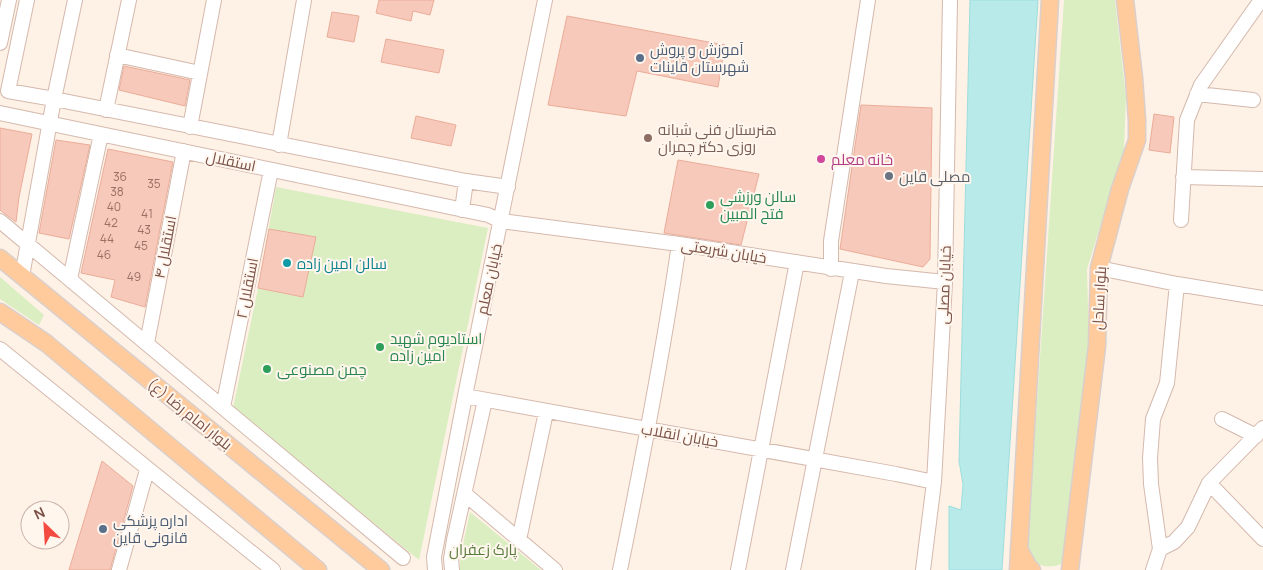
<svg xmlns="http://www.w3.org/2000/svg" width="1263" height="570" viewBox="0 0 1263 570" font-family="Manrope,Cairo,sans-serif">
	<rect width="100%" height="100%" fill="#fef1e6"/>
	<!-- green -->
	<path fill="#dbeec2" d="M1064,0H1115L1126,98L1124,150L1087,269L1089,347L1064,563C1047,570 1035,567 1027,551Z
		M276,187L488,228L419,560L233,408L258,288Z
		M0,277L44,315L39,325L0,299Z
		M470,512L541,570H460V558Z"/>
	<!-- water -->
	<path fill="#b8eaea" stroke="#9ddddd" d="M970,0H1038L1002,570H949V506L961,510L963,484L959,461Z"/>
	<!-- building -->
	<path fill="#f7c9bb" stroke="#ebac99" d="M379,0H434L430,15L413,11L411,21L376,13Z
		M332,12L359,16L354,42L327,37Z
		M567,16L725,45L718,87L637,71L626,116L548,105Z
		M386,39L444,50L439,73L381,62Z
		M124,66L190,80L185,106L119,90Z
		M861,105L932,108L930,259L923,267L840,249Z
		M1154,114L1174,117L1170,153L1149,150Z
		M416,116L456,125L451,146L411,138Z
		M0,128L32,134L19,197L16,222L0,210Z
		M56,140L90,145L69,239L39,233Z
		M108,149L173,162L145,307L111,297L115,280L81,273Z
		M678,160L759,174L741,245L664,233Z
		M269,229L316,237L303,297L258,288Z
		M102,461L133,486L110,570H69Z"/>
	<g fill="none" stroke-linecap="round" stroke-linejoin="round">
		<defs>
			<path id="minor" d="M27,0L8,91L54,99L466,181L508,187
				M0,43L9,0
				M117,55L200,73
				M1197,94L1253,100
				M106,110L129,0
				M0,113L488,215L501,221L679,244L886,276L945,282
				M190,127L214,0
				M279,145L304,0
				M1183,177L1263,179
				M462,210L466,181
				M1181,220L1187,120L1201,85L1261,0
				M0,221L403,558
				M1099,268L1177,284L1263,298
				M831,269V241L868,0
				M22,276L54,99L75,0
				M70,279L101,134
				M147,343L184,151
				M0,349L273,570
				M465,396L896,474L934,482
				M223,407L271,170
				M1222,419L1256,436
				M1209,483L1263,539
				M465,494L555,570
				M519,540L546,412
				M1160,549L1151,484L1150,458L1153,419L1167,383L1177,284
				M119,570L147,470
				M435,570L434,557L465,396L545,0
				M452,570L451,559L454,540L485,400
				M620,570C642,462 663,354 679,244
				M738,570L797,262
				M793,570L852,272
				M923,570L934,482L945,282L950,0
				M1153,570L1160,549L1174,542L1188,527L1209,483L1263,428"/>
			<path id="major" d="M0,258L381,570
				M0,312L46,343L318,570
				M1019,549L1028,566L1032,570
				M1018,570L1050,0
				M1070,570L1097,346L1099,268L1120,189L1137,140V120L1134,78L1125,0"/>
		</defs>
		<!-- minor casing -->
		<use href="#minor" stroke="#d4b9ad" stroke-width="16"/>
		<!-- major casing -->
		<use href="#major" stroke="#dacfcb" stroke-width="19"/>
		<!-- minor -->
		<use href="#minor" stroke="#fff" stroke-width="14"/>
		<!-- major -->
		<use href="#major" stroke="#ffcb9c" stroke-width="16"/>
	</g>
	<!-- markers -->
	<g fill="#5c6f8a" stroke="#fff6ee" stroke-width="2">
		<circle cx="640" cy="58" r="5"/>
		<circle cx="103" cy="529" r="5"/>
	</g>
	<circle fill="#8d6e63" stroke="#fff6ee" stroke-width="2" cx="648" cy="138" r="5"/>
	<circle fill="#d1479c" stroke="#fff6ee" stroke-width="2" cx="821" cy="159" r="5"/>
	<circle fill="#6b7280" stroke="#fff6ee" stroke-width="2" cx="889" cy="176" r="5"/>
	<g fill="#2e9e5b" stroke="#fff6ee" stroke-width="2">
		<circle cx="710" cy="205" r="5"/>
		<circle cx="380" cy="347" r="5"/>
		<circle cx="267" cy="369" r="5"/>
	</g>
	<circle fill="#0f9aa8" stroke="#fff6ee" stroke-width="2" cx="287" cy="263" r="5"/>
	<g text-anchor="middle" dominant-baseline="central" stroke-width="4" stroke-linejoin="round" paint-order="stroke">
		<!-- number labels -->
		<g font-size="12" fill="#9a7064">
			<text x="120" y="176">36</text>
			<text x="154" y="183">35</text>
			<text x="117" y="191">38</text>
			<text x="114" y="206">40</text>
			<text x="147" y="213">41</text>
			<text x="111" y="222">42</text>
			<text x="144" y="229">43</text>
			<text x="107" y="238">44</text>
			<text x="141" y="245">45</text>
			<text x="104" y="254">46</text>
			<text x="134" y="276">49</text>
		</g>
		<!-- service labels -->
		<g font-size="15" fill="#4e5e75" stroke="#fff6ee" text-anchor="start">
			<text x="650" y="49">آموزش و پروش<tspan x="650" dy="17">شهرستان قاینات</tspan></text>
			<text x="113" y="520">اداره پزشکی<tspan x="113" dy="17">قانونی قاین</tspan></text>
		</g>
		<!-- education labels -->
		<g font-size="15" fill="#785e54" stroke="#fff6ee" text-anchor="start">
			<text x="658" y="129">هنرستان فنی شبانه<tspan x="658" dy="17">روزی دکتر چمران</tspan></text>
		</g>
		<!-- hotel labels -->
		<g font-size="15" fill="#b23c85" stroke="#fff6ee" text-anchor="start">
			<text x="831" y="159">خانه معلم</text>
		</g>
		<!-- street labels -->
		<g font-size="15" fill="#7b5247" stroke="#fff6ee">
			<text transform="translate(231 161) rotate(12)">استقلال</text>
			<text transform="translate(165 247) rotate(-79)">استقلال ۴</text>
			<text transform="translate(724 251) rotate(9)">خیابان شریعتی</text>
			<text transform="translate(489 279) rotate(-78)">خیابان معلم</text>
			<text transform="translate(944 285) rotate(-88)">خیابان مصلی</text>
			<text transform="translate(247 288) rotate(-79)">استقلال ۲</text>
			<text transform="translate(1099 298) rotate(-87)">بلوار ساحل</text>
			<text transform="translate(190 414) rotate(39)">بلوار امام رضا (ع)</text>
			<text transform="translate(680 435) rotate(10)">خیابان انقلاب</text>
		</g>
		<!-- worship labels -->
		<g font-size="15" fill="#5b616d" stroke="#fff6ee" text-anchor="start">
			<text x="899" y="176">مصلی قاین</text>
		</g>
		<!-- leisure labels -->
		<g font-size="15" fill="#27864d" stroke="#fff6ee" text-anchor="start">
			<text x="720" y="196">سالن ورزشی<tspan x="720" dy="17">فتح المبین</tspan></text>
			<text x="390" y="338">استادیوم شهید<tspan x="390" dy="17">امین زاده</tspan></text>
			<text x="277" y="369">چمن مصنوعی</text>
		</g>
		<!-- culture labels -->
		<g font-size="15" fill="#0d838f" stroke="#fff6ee" text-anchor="start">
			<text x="297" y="263">سالن امین زاده</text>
		</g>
		<!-- park labels -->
		<g font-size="15" fill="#587c3c" stroke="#fff6ee">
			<text x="483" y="549">پارک زعفران</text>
		</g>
	</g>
	<!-- north arrow -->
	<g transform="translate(45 525) rotate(335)"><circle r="24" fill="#fff6ee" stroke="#cab4ab"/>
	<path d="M0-4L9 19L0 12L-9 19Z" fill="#f44b40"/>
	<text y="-8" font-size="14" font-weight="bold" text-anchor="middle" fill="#7b5247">N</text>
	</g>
</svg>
